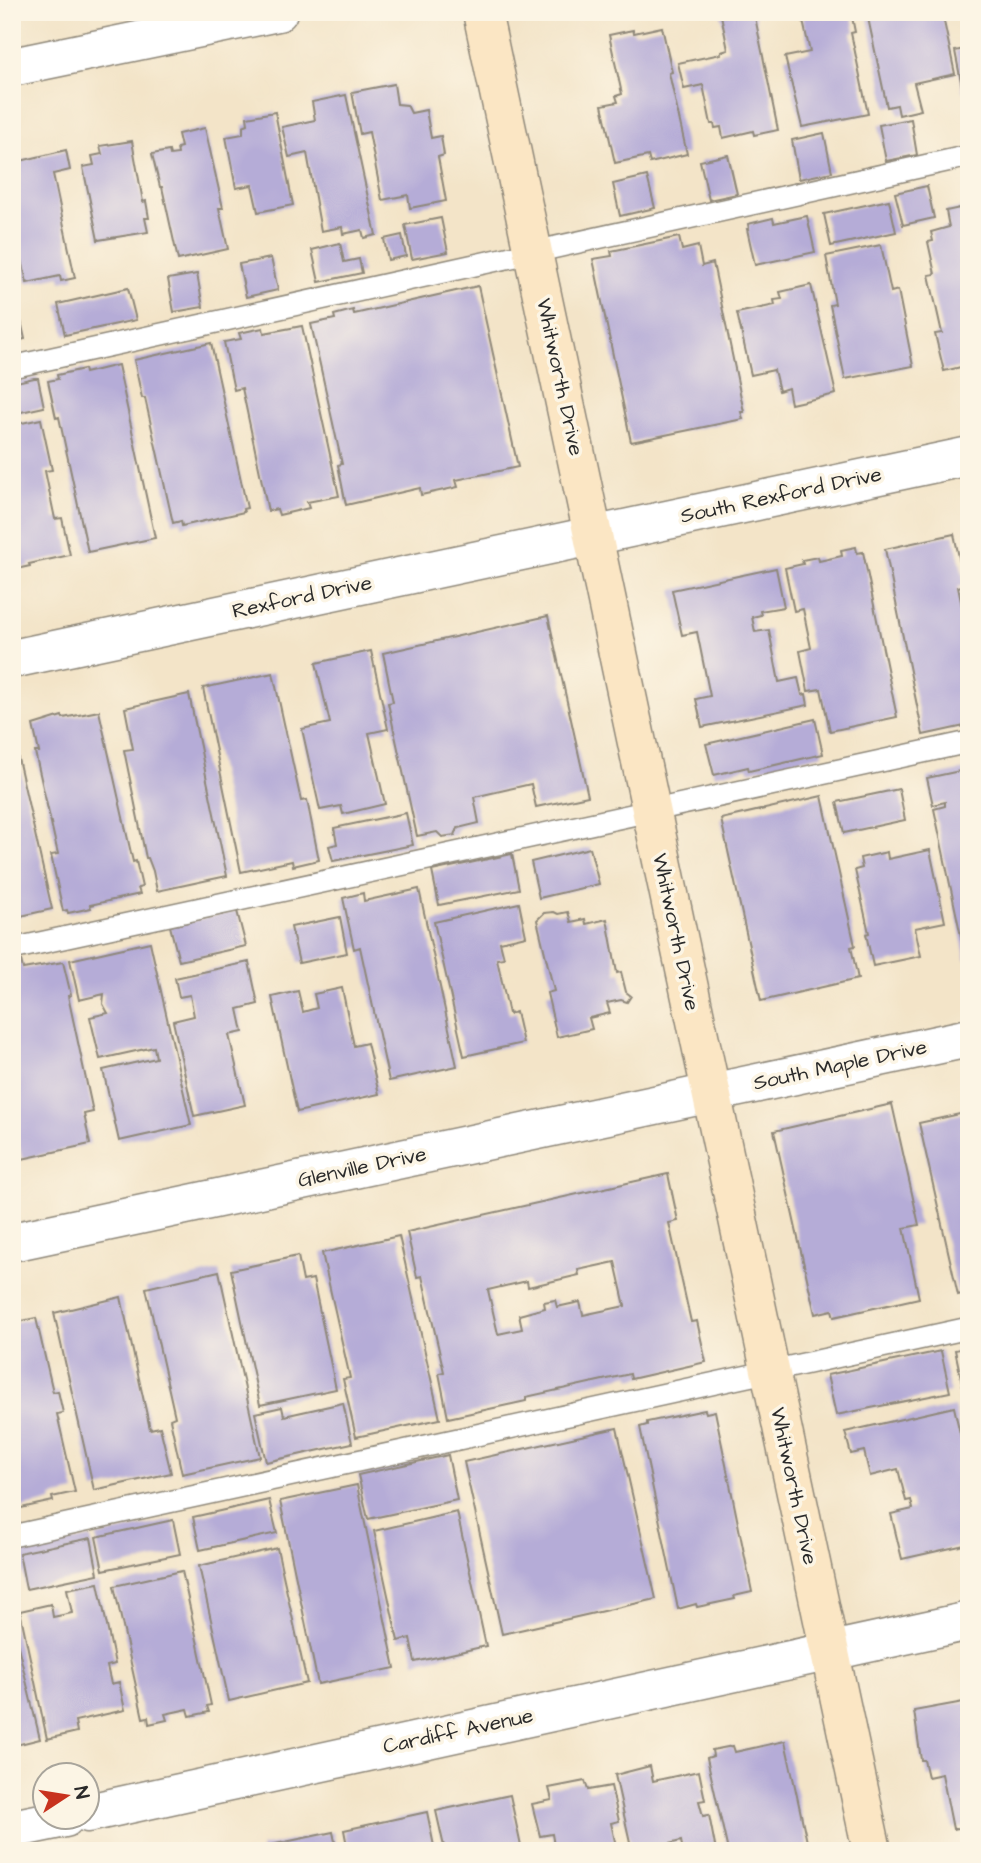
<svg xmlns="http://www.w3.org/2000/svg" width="981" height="1863" viewBox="0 0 981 1863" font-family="'Architects Daughter',sans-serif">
	<rect width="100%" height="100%" fill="#fcf5e5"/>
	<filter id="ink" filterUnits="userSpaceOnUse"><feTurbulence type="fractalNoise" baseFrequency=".0143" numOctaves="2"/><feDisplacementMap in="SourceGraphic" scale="14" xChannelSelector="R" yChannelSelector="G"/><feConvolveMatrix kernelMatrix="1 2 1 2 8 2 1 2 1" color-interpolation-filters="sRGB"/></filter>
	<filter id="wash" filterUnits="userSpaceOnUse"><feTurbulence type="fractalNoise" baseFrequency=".00686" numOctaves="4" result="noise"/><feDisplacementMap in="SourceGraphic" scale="28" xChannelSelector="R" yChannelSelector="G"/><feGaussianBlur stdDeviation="1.57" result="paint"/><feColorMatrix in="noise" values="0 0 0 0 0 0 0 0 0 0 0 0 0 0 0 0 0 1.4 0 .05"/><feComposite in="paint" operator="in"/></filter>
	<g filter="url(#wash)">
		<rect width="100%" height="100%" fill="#f3e4c8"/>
		<g id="blocks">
			<!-- building -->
			<path fill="#b5acd7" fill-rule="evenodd" d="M733,12H754L778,130L754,135L753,131L723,138L721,127L715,128L714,124H711L703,85L684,89L678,63L721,54V52L728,50L721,15Z
				M801,12H851L855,32L851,33L868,114L802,127L785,57L810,52Z
				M891,12H942L955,74L914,83L921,110L899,115L897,105L887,107L868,18Z
				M962,12H969V36H968Z
				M662,27L672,72L669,73L687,154L650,163L648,156L615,163L602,105L618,102L616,96L622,94L609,35L633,30L634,33Z
				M969,48V90L963,92L955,51Z
				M394,84L397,104L407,105L411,113L426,110L431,138L441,136L444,155L438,157L446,201L410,208L408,195L382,200L369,132L360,134L352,92Z
				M346,95L376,235L364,238L362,230L343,234L342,227L321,231L307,153L289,157L282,127L315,120L312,102Z
				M275,112L293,205L258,212L252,185L236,188L226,137L243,134V126L248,124L247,117Z
				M911,119L917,155L886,161L879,125Z
				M205,128L223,208H219L228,249L178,260L162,187H160L152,154L169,151L170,155L178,154L177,148L181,147L178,134Z
				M824,133L832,172L799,179L792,140Z
				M132,141L143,202L146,201L149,218H145L148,232L98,240L83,167L94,165L92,156L102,154L100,146Z
				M66,150L70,170L53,174L75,278L61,281L60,276L27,283L22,260L17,261L14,246L18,245L13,216L18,215L12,188V163Z
				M728,155L737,194L709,200L700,161Z
				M647,176L655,208L620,216L613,184Z
				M927,186L934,218L903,225L895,193Z
				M889,200L896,232L831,246L824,214Z
				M969,206V379L964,380L961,367L944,371L935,334L942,333L929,275L935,274L928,242L933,241L931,232L949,227L946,211Z
				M807,216L815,252L755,265L747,229H749L748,224L773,218L774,223Z
				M441,218L448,252L412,259L405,225Z
				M402,235L406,256L388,260L384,239Z
				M679,237L682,250L698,246L702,266L713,263L744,412H741L743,419L631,442L593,259L612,256L611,251Z
				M340,243L344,262L359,259L362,273L319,282L312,250Z
				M881,245L891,292L898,290L913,366L845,379L830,305L835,304L826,256Z
				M271,258L278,290L246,297L239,264Z
				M197,274L203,307L174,312L168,279Z
				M12,281L25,339L12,342Z
				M811,285L836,394L791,404L788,388L779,391L774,370L751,375L737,313L775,305L774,300L782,299L780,292Z
				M478,286L518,467L456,480L458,487L421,495L420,488L346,505L338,465L342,464L311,324L335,319L334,315L353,310L354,314Z
				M128,288L136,320L65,335L58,304Z
				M302,326L339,496L307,502L309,508L279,515L277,509L268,511L242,388L234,390L224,342L241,339L239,333L263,328L264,333Z
				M211,343L247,508L243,509L244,512L182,526L181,521L173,523L145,398H142L134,360Z
				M118,365L155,538L88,552L59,417L56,418L48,381L58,379L57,375L84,369L85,373Z
				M34,378H38L44,407L12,414V383Z
				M41,419L52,470L45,471L55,519L62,518L70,555L29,564L30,566L12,570V425Z
				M954,534L965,585L958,587L963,611L967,610L969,618V725L923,735L885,549Z
				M856,547L857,553L863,552L897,717L830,731L821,689L808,691L800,651L811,648L803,609L794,611L785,568L803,564L802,560L818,557L819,561L842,556L841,550Z
				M776,568L784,607L760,611L761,615L752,617L755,632L769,630L779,682L798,678L802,695L806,694L808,705L702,727L696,699L710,696L697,632L682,635L672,590Z
				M548,616L588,796L536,807L531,784L474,797L479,823L458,828L455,835L442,837L437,832L417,836L388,703L393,702L383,653Z
				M371,651L388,729L369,733L385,804L343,814L341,806L320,810L302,729L330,723L316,663Z
				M273,673L301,801L307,800L319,860L293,866L292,861L241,872L203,688Z
				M189,694L227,876L157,891L153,871L148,858H146L124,750L133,749L125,708Z
				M99,711L133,862L136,861L142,887L138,888L140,894L90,905L91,908L68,913L67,910L63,911L51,855L58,854L35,752H39L33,725L62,716L63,718Z
				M815,719L823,754L749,771L748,767L714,775L706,744Z
				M12,732L52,909L12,918Z
				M969,769V959L966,960L934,809L945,806V802L933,805L927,778Z
				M899,789L905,820L844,833L837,802Z
				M822,796L855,946L851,947L858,979L761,1001L721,819Z
				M406,813L413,845L333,861L329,846L337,844L334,828Z
				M590,848L599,884L539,898L531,862Z
				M930,850L945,922L915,928L921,956L873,966L866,934L869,933L855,870L862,868L860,858L887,852L888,859Z
				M512,854L519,889L439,905L432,871Z
				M419,889L457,1066L389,1081L360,947L354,949L343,898L363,893L364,901Z
				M519,903L526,936L500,942L504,958L497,959L509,1014L516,1012L523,1043L464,1056L434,922Z
				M237,911L246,946L179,961L170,926Z
				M554,912L558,914L568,912L571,922L585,919L586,924L607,919L617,973L621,972L626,992L631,996L627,1002L621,1000L607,1003L610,1013L589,1018L592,1029L557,1037L547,993L554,991L537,920L544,913Z
				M340,917L347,953L299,963L291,927Z
				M150,942L191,1125L119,1141L103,1070L156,1058L154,1047L100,1059L90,1017L108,1013L103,1004L104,994L79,1000L70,960Z
				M21,960L23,969L63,962L71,995L68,996L93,1112L84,1114L90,1144L22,1159L12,1112V962Z
				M249,962L258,1004L238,1009L243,1032L229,1035L245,1105L194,1116L173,1021L194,1016L190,995L179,997L175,978Z
				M342,988L354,1046L367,1043L379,1094L297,1112L272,997L298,991L303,1012L317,1008L314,994Z
				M892,1104L919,1225L904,1228L919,1298L834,1317L832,1310L815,1314L774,1131Z
				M969,1112V1292L958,1295L919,1123Z
				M668,1174L678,1221L669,1223L691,1322L697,1321L706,1362L631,1379L630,1374L526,1397V1401L448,1418L439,1373L444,1372L422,1276L417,1277L407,1232ZM615,1262L625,1306L583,1315L580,1302L557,1307L555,1300L544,1302L545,1308L519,1315L522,1329L498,1334L488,1290L527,1281L528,1287L579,1275L578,1270Z
				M399,1236L440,1419L356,1437L343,1379L350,1378L322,1253Z
				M298,1256L303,1281L313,1279L336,1389L260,1405L231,1270Z
				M219,1271L260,1457L182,1474L170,1419L175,1417L146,1288Z
				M121,1297L150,1429L160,1427L171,1473L94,1490L54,1313Z
				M36,1318L53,1392L58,1391L63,1413L57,1414L75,1492L52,1497L53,1501L12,1510V1323Z
				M969,1347V1401H966L955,1350Z
				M941,1351L950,1392L836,1415L827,1375Z
				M343,1403L352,1443L266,1462L255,1413L282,1407L284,1416Z
				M954,1407L969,1473V1544L902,1559L891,1514L913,1509L911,1500L906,1501L898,1469L870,1476L864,1451L851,1454L845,1432Z
				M705,1410L706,1413L715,1411L752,1592L734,1596L735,1599L697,1607L696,1604L678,1609L640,1427L647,1425V1422Z
				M617,1428L656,1599L502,1634L464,1462Z
				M448,1455L457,1500L368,1519L358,1475Z
				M357,1485L395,1668L318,1684L280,1501Z
				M269,1500L277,1533L200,1550L193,1517Z
				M457,1512L486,1646L415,1662L410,1638L398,1641L374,1531Z
				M173,1520L180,1554L103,1570L96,1537Z
				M91,1538L98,1574L26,1589L19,1553Z
				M277,1548L307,1683L229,1701L199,1566Z
				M182,1571L211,1705L207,1706L209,1712L190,1716L188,1709L165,1714L167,1720L149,1724L148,1717L143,1718L114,1586Z
				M98,1583L115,1664L107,1666L111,1684L119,1682L125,1710L75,1721L77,1732L47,1739L20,1611L51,1604L53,1617L72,1613L67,1589Z
				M12,1621L40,1739L12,1746Z
				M969,1701V1826L953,1829L942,1774L928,1777L924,1760H921L914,1711Z
				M785,1741L809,1851H728L707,1758L713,1756L712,1750L733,1746L735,1752Z
				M650,1766L653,1781L699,1771L705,1800L699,1801L703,1816L709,1815L716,1851H683L681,1841L665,1845L666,1851H632L615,1775Z
				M585,1781L588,1790L611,1786L619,1821L611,1823L617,1851H555L552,1834L540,1836L532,1804L552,1800L549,1788Z
				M510,1795L522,1851H445L436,1811Z
				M427,1812L435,1851H348L344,1830Z
				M333,1832L337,1851H262L261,1847Z"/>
		</g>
	</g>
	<g filter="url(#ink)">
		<use href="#blocks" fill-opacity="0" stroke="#8f887a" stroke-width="2"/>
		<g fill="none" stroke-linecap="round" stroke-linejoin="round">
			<defs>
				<path id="lane" d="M12,367L969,156
					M12,949L969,742
					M12,1536L969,1328"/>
				<path id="street" d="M12,67L278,12
					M12,659L969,456
					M12,1242L969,1038
					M88,1813L969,1621
					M12,1829L65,1818"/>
				<path id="secondary" d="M482,12L872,1851"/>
			</defs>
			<!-- lane casing -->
			<use href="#lane" stroke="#8f887a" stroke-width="24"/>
			<!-- street casing -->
			<use href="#street" stroke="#8f887a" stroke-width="41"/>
			<!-- secondary casing -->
			<use href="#secondary" stroke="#8f887a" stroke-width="41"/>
			<!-- lane -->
			<use href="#lane" stroke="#fff" stroke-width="21"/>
			<!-- street -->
			<use href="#street" stroke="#fff" stroke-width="38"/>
			<!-- secondary -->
			<use href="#secondary" stroke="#fbe6c4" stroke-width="38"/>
		</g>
	</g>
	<g text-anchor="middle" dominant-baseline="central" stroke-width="7" stroke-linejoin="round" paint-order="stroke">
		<!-- street labels -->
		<g font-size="21" fill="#2b2b2b" stroke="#fcf5e5">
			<text transform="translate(560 377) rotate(78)">Whitworth Drive</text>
			<text transform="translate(781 495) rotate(-12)">South Rexford Drive</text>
			<text transform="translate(302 597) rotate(-12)">Rexford Drive</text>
			<text transform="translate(676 932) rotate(78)">Whitworth Drive</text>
			<text transform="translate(840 1065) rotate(-12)">South Maple Drive</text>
			<text transform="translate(362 1167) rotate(-12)">Glenville Drive</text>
			<text transform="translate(794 1486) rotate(78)">Whitworth Drive</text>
			<text transform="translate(458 1731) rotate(-12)">Cardiff Avenue</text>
		</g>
	</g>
	<!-- margin -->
	<rect width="981" height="1863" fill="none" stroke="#fcf5e5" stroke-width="42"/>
	<!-- north arrow -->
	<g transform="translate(66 1796) rotate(78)"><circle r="33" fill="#fcf5e5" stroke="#a8a49b" stroke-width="2"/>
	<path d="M0-5L12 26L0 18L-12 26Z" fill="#c8321e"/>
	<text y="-10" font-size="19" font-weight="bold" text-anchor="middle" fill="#2b2b2b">N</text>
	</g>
</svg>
